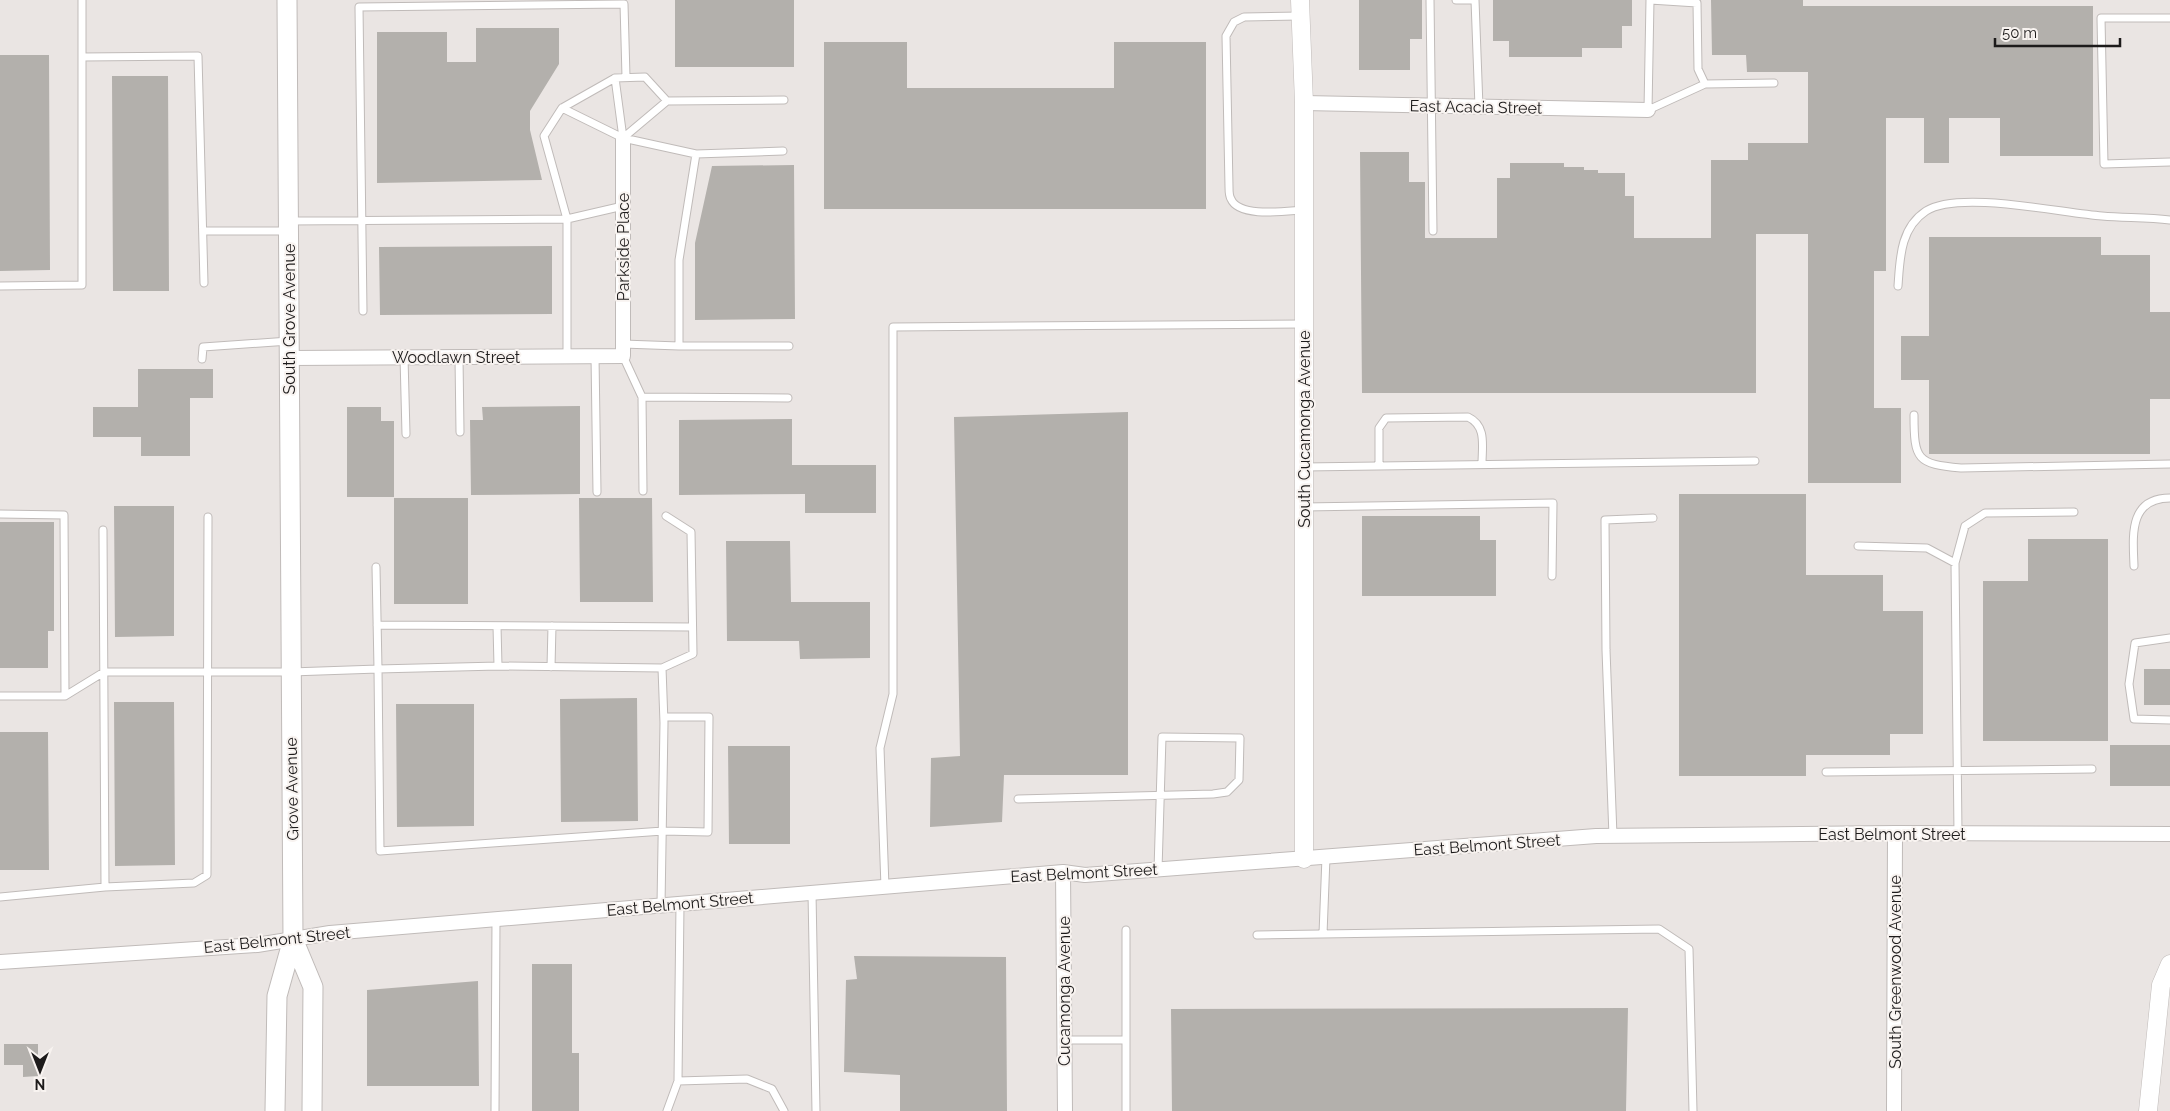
<svg xmlns="http://www.w3.org/2000/svg" width="2170" height="1111" viewBox="0 0 2170 1111" font-family="Raleway,sans-serif">
	<rect width="100%" height="100%" fill="#eae5e3"/>
	<!-- building -->
	<path fill="#b3b0ac" d="M675,0H794V67H675Z
		M1359,0H1422V39H1410V70H1359Z
		M1493,0H1632V26H1622V48H1582V57H1509V41H1493Z
		M1711,0H1803V6H2093V156H2000V118H1949V163H1924V118H1886V271H1874V408H1901V483H1808V234H1756V393H1362L1360,152H1409V182H1425V238H1497V178H1510V163H1564V167H1584V170H1598V173H1625V196H1634V238H1711V160H1748V143H1808V72H1747L1746,55H1712Z
		M476,28H559V64L530,111V130L542,180L377,183V32H447V62H476Z
		M824,42H907V88H1114V42H1206V209H824Z
		M0,55H49L50,270L0,271Z
		M112,76H168L169,291H113Z
		M794,165L795,319L695,320V243L712,166Z
		M1929,237H2101V255H2150V312H2170V399H2150V454H1929V380H1901V336H1929Z
		M552,246V314L380,315L379,247Z
		M138,369H213V398H190V456H141V437H93V407H138Z
		M580,406V494L471,495L470,420H483L482,407Z
		M347,407H381V421H394V497H347Z
		M1128,412V775H1004L1002,822L930,827L931,758L960,756L954,417Z
		M792,419V465H876V513H805V494L679,495V420Z
		M1679,494H1806V575H1883V611H1923V734H1890V755H1806V776H1679Z
		M394,498H468V604H394Z
		M579,498H652L653,602H580Z
		M114,506H174V636L115,637Z
		M1362,516H1480V540H1496V596H1362Z
		M0,522H54V631H48V668H0Z
		M2028,539H2108V741H1983V581H2028Z
		M726,541H790L791,602H870V658L800,659L799,641H727Z
		M2144,669H2170V705H2144Z
		M637,698L638,821L561,822L560,699Z
		M114,702H174L175,865L115,866Z
		M396,704H474V826L397,827Z
		M0,732H48L49,870H0Z
		M2110,745H2170V786H2110Z
		M728,746H790V844H729Z
		M854,956L1006,957L1007,1111H900V1075L844,1072L846,980L857,979Z
		M532,964H572V1053H579V1111H532Z
		M478,981L479,1086H367V990Z
		M1628,1008L1626,1111H1172L1171,1009Z
		M4,1044H38V1076L23,1077V1065H4Z"/>
	<g fill="none" stroke-linecap="round" stroke-linejoin="round">
		<defs>
			<path id="service" d="M1430,0L1433,231
				M1456,0H1475L1479,107
				M1300,16L1244,17L1234,22L1226,36L1229,187C1229,191 1229,196 1231,199C1239,218 1286,211 1303,210
				M2170,18H2101L2104,164L2170,162
				M82,57L198,56L204,283
				M615,78L623,138
				M1705,84L1648,110L1650,0L1697,3L1698,69L1705,84L1774,83
				M562,108L623,138L696,154L783,151
				M623,138L667,101L784,100
				M696,154L679,260V346H789
				M289,221L567,219L544,136L562,108L615,78L645,77L667,101
				M203,231H288
				M0,286L82,285V0
				M1898,286C1900,259 1900,228 1926,211C1959,190 2061,213 2102,216C2125,218 2147,217 2170,220
				M363,311L359,7L624,4L626,77
				M623,344L679,346
				M567,356V219L623,206
				M595,356L597,492
				M623,356L642,397L788,398
				M404,357L406,434
				M459,357L460,432
				M202,359L203,347L289,341
				M642,397L643,491
				M1914,415C1914,460 1917,464 1961,468L2170,464
				M1379,466V428L1386,418L1468,417C1487,426 1482,446 1482,464
				M1304,467L1755,461
				M1304,507L1553,503L1552,576
				M0,514L64,515L65,696
				M1858,546L1927,548L1955,563
				M2134,566C2133,537 2128,498 2170,498
				M377,625L692,627
				M497,626L498,666
				M2170,638L2135,643L2129,684L2134,719L2170,720
				M551,667L552,626
				M662,668L498,666L378,669L380,851L663,831L708,832L709,717H664
				M0,696H65L104,672H291L378,669L376,567
				M1826,772L2092,769
				M1018,799L1213,794L1227,792L1239,780L1240,738L1162,737L1158,870
				M1958,833L1955,563L1965,526L1985,513L2074,512
				M1613,836L1606,650L1605,520L1653,518
				M105,887L194,883L207,875L208,517
				M885,887L880,748L893,694V327L1303,324
				M812,893L816,1111
				M0,897L105,887L103,530
				M661,905L664,723L662,668L693,654L691,532L666,516
				M1323,934L1326,857
				M1257,935L1659,929L1689,949L1693,1111
				M1064,1040H1126
				M678,1081L747,1079L772,1089L784,1111
				M495,1111L496,919
				M667,1111L678,1081L680,904
				M1126,1111V930"/>
			<path id="minor" d="M1304,103L1648,110
				M290,358L623,356V138
				M1063,872L1065,1111
				M0,962L257,945L330,933L1063,872L1085,875L1596,836L1895,833L2170,834
				M1894,1111L1895,833"/>
			<path id="tertiary" d="M1300,0L1304,103V859
				M2148,1111L2161,985L2170,964"/>
			<path id="secondary" d="M293,939L313,987L312,1111
				M275,1111L277,996L293,939L287,0"/>
		</defs>
		<!-- service casing -->
		<use href="#service" stroke="#c0bbb9" stroke-width="9"/>
		<!-- minor casing -->
		<use href="#minor" stroke="#c0bbb9" stroke-width="16"/>
		<!-- tertiary casing -->
		<use href="#tertiary" stroke="#c0bbb9" stroke-width="19"/>
		<!-- secondary casing -->
		<use href="#secondary" stroke="#c0bbb9" stroke-width="21"/>
		<!-- service -->
		<use href="#service" stroke="#fff" stroke-width="7"/>
		<!-- minor -->
		<use href="#minor" stroke="#fff" stroke-width="14"/>
		<!-- tertiary -->
		<use href="#tertiary" stroke="#fff" stroke-width="18"/>
		<!-- secondary -->
		<use href="#secondary" stroke="#fff" stroke-width="19"/>
	</g>
	<g text-anchor="middle" dominant-baseline="central" stroke-width="4" stroke-linejoin="round" paint-order="stroke">
		<!-- street labels -->
		<g font-size="16" fill="#1d1b1b" stroke="#f8f3f0">
			<text transform="translate(1476 107) rotate(1)">East Acacia Street</text>
			<text transform="translate(623 247) rotate(-90)">Parkside Place</text>
			<text transform="translate(289 319) rotate(-90)">South Grove Avenue</text>
			<text x="456" y="357">Woodlawn Street</text>
			<text transform="translate(1304 429) rotate(-90)">South Cucamonga Avenue</text>
			<text transform="translate(292 789) rotate(-91)">Grove Avenue</text>
			<text x="1892" y="834">East Belmont Street</text>
			<text transform="translate(1487 845) rotate(-4)">East Belmont Street</text>
			<text transform="translate(1084 873) rotate(-3)">East Belmont Street</text>
			<text transform="translate(680 904) rotate(-5)">East Belmont Street</text>
			<text transform="translate(277 940) rotate(-6)">East Belmont Street</text>
			<text transform="translate(1895 972) rotate(-90)">South Greenwood Avenue</text>
			<text transform="translate(1064 991) rotate(-90)">Cucamonga Avenue</text>
		</g>
	</g>
	<!-- north arrow -->
	<g transform="translate(40 1071) rotate(180)" stroke="#f8f3f0" stroke-width="4" paint-order="stroke">
	<path d="M0-4L9 19L0 12L-9 19Z" fill="#1d1b1b"/>
	<text y="-8" font-size="14" font-weight="bold" text-anchor="middle" fill="#1d1b1b">N</text>
	</g>
	<!-- scale -->
	<path d="M1995 38v8h125v-8" fill="none" stroke="#1d1b1b" stroke-width="2.5"/>
	<text x="2002" y="38" font-size="15" fill="#1d1b1b" stroke="#f8f3f0" stroke-width="4" paint-order="stroke">50 m</text>
</svg>
